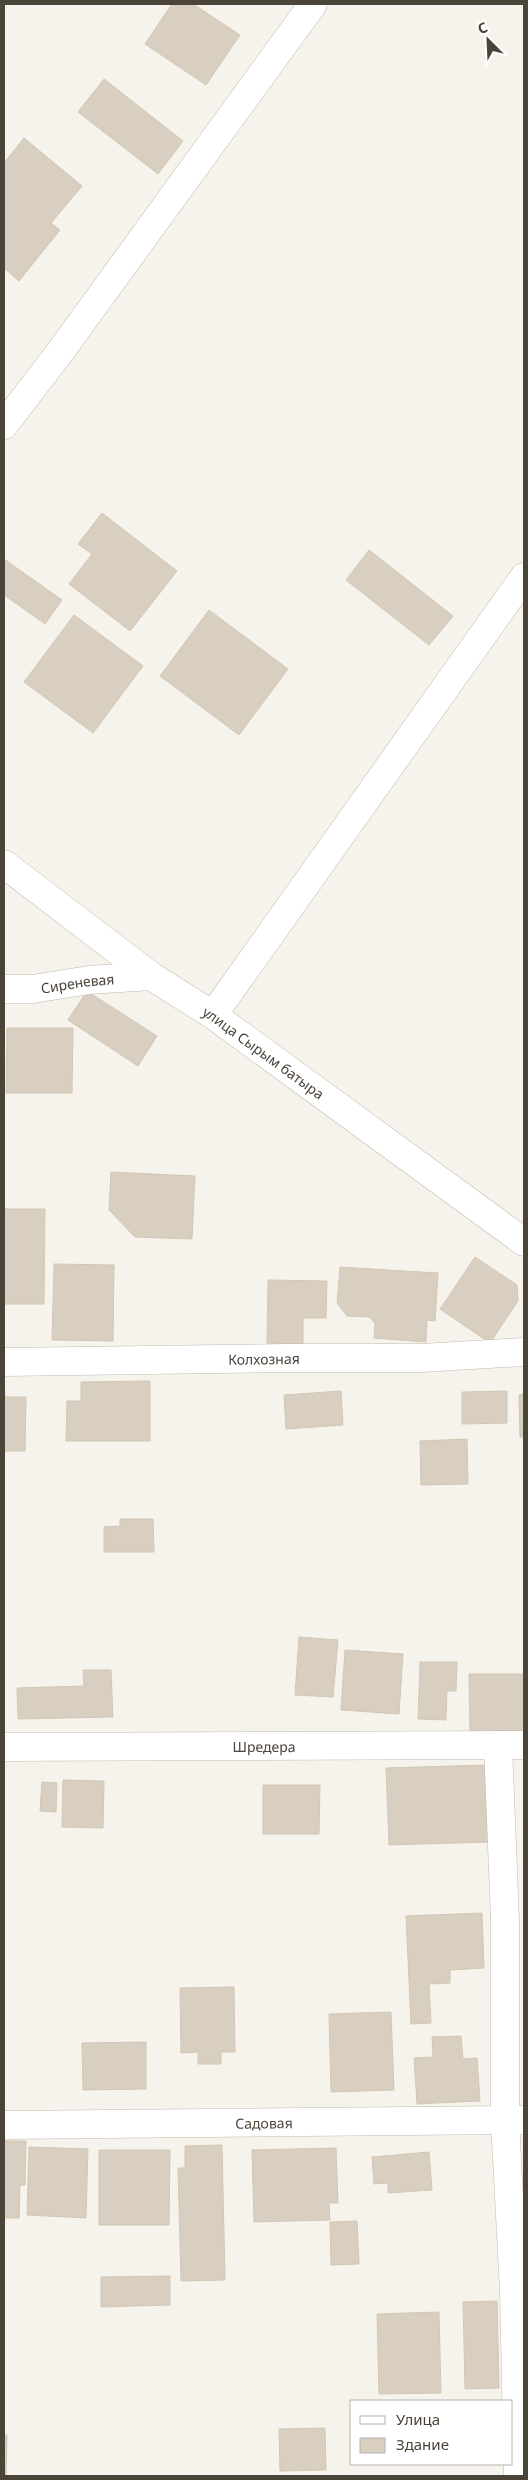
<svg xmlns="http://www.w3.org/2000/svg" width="528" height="2480" font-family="'Noto Sans',sans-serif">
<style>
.building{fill:#d8cfc1;stroke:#d3c7b4}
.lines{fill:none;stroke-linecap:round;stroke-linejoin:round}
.minor-casing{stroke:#c2bbae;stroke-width:29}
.tertiary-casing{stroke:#c2bbae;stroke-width:29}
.minor{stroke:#fff;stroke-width:28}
.tertiary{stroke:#fff;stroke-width:28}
.labels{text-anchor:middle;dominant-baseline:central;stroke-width:4;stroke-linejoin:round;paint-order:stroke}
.street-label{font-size:14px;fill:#4b4439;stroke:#fff}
</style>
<rect width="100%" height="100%" fill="#f6f3ec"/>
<path class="building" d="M172,4H193L240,35L206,85L145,44Z
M104,79L183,141L158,174L78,112Z
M24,138L82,186L51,223L60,230L19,281L4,268V163Z
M102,513L177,571L130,631L69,584L92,554L78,544Z
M369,550L453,616L429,645L346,580Z
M4,559L62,600L45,624L4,595Z
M209,610L288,669L239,735L160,676Z
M74,615L143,666L93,733L24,682Z
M87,991L157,1036L138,1066L68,1020Z
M7,1028H73L72,1093H6Z
M111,1172L195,1176L192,1239L135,1237L109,1210Z
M4,1209H45L44,1304H4Z
M475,1257L517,1285L518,1301L490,1343L440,1309Z
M54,1264L114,1265L113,1341L52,1340Z
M340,1267L438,1273L435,1321L427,1320L426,1342L374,1338L375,1324L370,1317L347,1316L337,1303Z
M268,1280L327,1281L326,1318H303V1344L267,1343Z
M4,1380L5,1397H26L25,1451H4Z
M150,1381V1441H66L67,1401H81V1382Z
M341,1391L343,1425L286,1429L284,1395Z
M507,1391V1423L462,1424V1392Z
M524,1394V1437H520L519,1395Z
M467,1439L468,1484L421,1485L420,1441Z
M120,1519H153L154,1552H104V1527L120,1526Z
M299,1637L338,1640L333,1697L295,1695Z
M345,1650L403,1654L399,1714L341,1710Z
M420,1662H457L456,1691H447L446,1720L418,1719Z
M83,1670H111L113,1717L18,1719L17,1688L84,1686Z
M469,1674H524V1731L470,1732Z
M486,1765L489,1842L389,1845L386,1768Z
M63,1780L104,1781L103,1828L62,1827Z
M42,1782L57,1783L56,1812L40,1811Z
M263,1785H320L319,1834H263Z
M482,1913L484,1968L450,1970V1983L429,1984L431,2023L411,2024L406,1916Z
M234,1987L235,2052H221V2064H198V2052L181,2053L180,1988Z
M391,2012L394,2090L331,2092L329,2014Z
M461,2036L463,2059L477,2058L480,2101L417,2104L414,2058L433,2057L432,2037Z
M146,2042V2089L83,2090L82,2043Z
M4,2141H26L25,2185H20L19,2218H4Z
M222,2145L225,2280L181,2281L178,2168H185V2146Z
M29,2147L88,2149L86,2218L27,2215Z
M336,2148L338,2203H329L330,2220L254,2222L252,2150Z
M99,2150H170L169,2225H99Z
M429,2152L432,2190L388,2193V2183L374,2184L372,2157Z
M357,2221L359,2264L331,2265L330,2222Z
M170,2276V2305L101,2307V2277Z
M497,2301L499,2388L465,2389L463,2302Z
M439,2312L441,2393L379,2394L377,2314Z
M325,2428L326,2470L280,2471L279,2429Z
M4,2435H7L6,2476H4Z"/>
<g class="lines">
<defs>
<g id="minor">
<path d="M4,425L60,352L313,4"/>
<path id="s1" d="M4,989H33L89,980L151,976"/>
<path d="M213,1015L524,577"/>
<path id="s2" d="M4,1362L289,1358H421L524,1352"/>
<path d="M498,1745L505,1920V2120L514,2292L518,2476"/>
<path id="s3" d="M4,1747L524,1745"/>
<path id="s4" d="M4,2125L522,2120"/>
</g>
<g id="tertiary">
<path id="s5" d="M4,864L151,976L213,1015L524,1242"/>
</g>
</defs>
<use href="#minor" class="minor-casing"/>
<use href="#tertiary" class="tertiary-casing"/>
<use href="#minor" class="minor"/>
<use href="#tertiary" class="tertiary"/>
</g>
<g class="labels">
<g class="street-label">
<text stroke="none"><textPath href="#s1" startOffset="74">Сиреневая</textPath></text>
<text stroke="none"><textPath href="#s5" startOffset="321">улица Сырым батыра</textPath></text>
<text stroke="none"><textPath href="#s2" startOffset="260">Колхозная</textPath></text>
<text stroke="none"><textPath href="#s3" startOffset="260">Шредера</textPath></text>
<text stroke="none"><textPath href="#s4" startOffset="260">Садовая</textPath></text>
</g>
</g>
<rect width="528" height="2480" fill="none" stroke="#4b4439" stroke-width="10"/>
<rect x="350" y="2400" width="162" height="65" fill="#ffffff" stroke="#b7b4b0"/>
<rect x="360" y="2416" width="25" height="8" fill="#ffffff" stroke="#b7b4b0"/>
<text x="396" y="2425" font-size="15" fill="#4b4439">Улица</text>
<rect x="360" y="2438" width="25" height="15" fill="#d8cfc1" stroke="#b7b4b0"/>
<text x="396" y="2450" font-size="15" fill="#4b4439">Здание</text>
<g transform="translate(488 40) rotate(336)" stroke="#ffffff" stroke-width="4" paint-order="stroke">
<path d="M0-4L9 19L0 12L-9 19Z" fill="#4b4439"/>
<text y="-8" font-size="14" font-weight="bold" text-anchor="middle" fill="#4b4439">С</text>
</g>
</svg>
